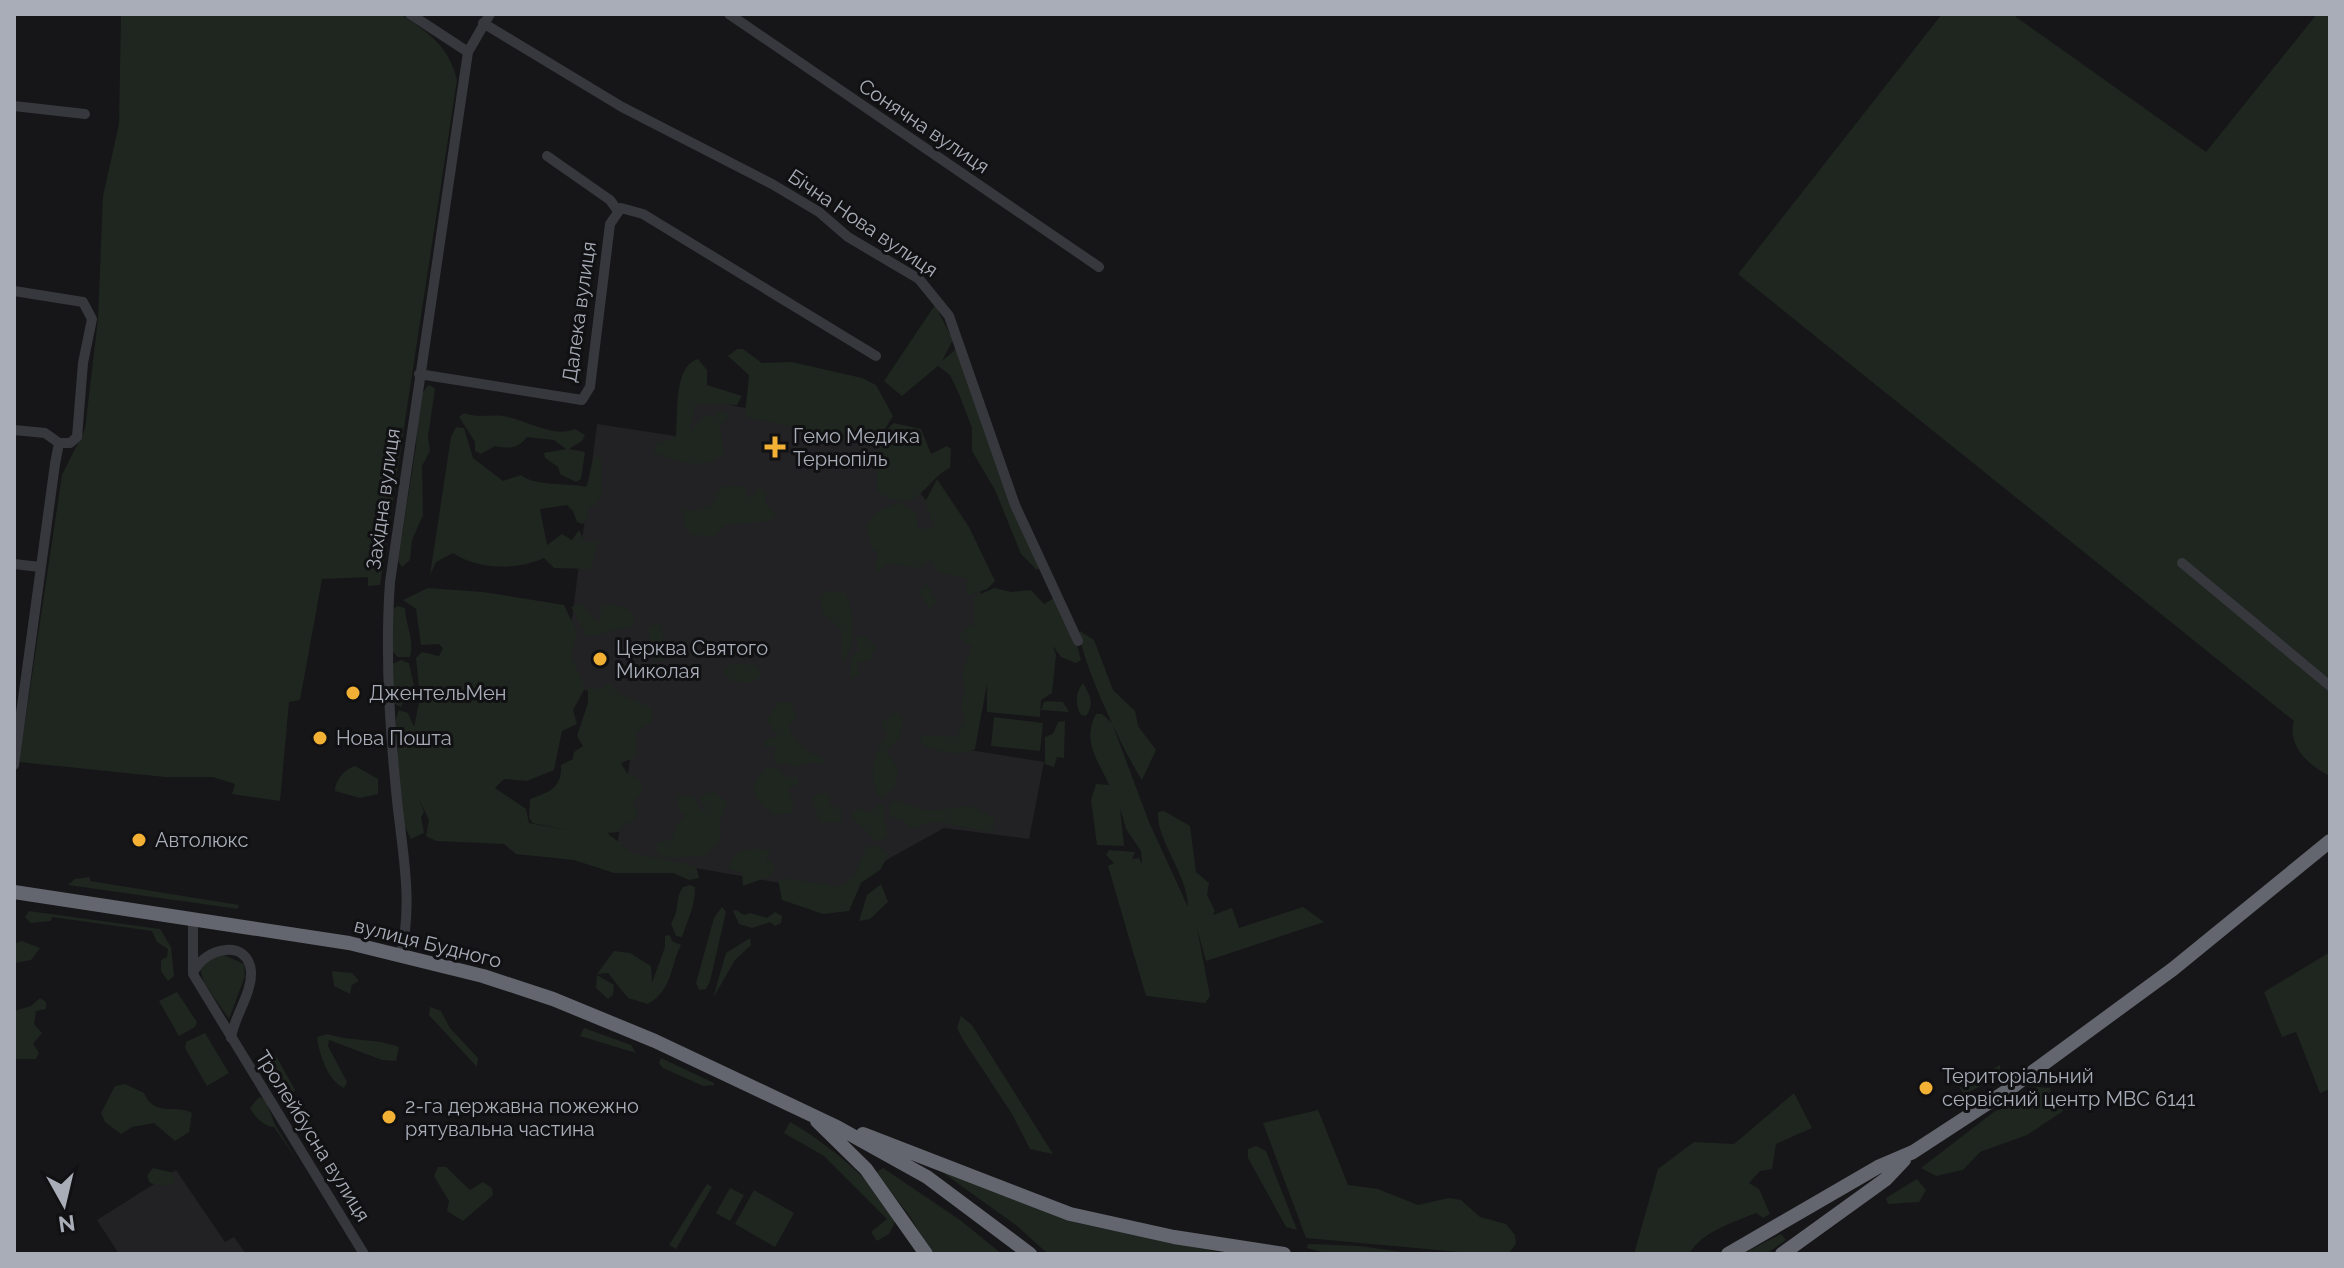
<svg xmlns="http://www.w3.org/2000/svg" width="2344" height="1268" font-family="Raleway,sans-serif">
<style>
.built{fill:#222225}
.green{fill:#1e261f}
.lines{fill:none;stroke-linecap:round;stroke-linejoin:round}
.minor{stroke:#37383d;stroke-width:10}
.highway{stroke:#63666e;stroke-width:14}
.poi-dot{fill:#f2b134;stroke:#111113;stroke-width:3}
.labels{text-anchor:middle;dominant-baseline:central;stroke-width:6;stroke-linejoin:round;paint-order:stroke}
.street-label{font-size:20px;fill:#a8adb8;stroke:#111113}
.poi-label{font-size:20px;fill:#a8adb8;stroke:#111113;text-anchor:start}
</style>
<rect width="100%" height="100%" fill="#161618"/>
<path class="built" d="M690,398L869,430L950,530L980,583L983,627L964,749L1044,762L1029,839L944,828L870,869L852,892L775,882L616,854L637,712L564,681L597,424L682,437Z
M176,1170L225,1242L234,1237L246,1254H119L97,1220Z"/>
<path class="green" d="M121,14H400C428,32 449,46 457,80L380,585L368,586V577L322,579L300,700L289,702L280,801L232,794L235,784L213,777H165L19,762L62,475L85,429L98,319L103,196L119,124Z
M1942,14H2012L2206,152L2317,14H2330V776C2310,767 2286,745 2294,721L1738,274Z
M935,305L953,340L942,361L956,349L1040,568L1037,570L1021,554L995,490L972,451V428L959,394L950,375L938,366L902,396L884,381Z
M737,349H743L762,363L792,362L862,378L876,385L893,416L875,445L750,418L745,415L749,375L728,356Z
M698,359L707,370V385L742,396L737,405L695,404L690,431L707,414L714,418L716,413L725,412L728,417L720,426L724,453C704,471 676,463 653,452L656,444L676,437C678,415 673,366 698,359Z
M428,385L435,388L428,437L430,451L422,466L423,515L412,540L410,560L402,567L398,561L416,446L419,398Z
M464,413C479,419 493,413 508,417C530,422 555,438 575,429L585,435L582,441L569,449L585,452L581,479L576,482L560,474L558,467L545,458L544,453L566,449L554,440L527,437C517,449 510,449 495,446L481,454L475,451V442L459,417Z
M894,423L921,429L931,454L947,446L951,449L950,468C927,478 922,508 892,499C884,497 880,494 877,488C878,465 875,437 894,423Z
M456,427L464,428L473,458L503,481L521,475C536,487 567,482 586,487C591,476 589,466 596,455L601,458L602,494L596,505L587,508L588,516L583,524L577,522L573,511L567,505L540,509L547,545L562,534L572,540L579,530L585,542L599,540L591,569L554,568L544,558C519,570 477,570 453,553L436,562L430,575L451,437Z
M937,479L969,527L995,581L987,589L967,596V579L939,572L929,560L919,568L886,563L881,571H874L878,553L872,549L866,526L877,512L898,502L916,512L918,529L935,528L925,502Z
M726,486L745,487L748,497H753L757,488L765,490V503L777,515L770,521L725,525L715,536L692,535L685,528L682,509L696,511L712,505L720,488Z
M927,584L937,603L929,609L919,590Z
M428,588L483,592L564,605L577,632L571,655L585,688L573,710L577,724L562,731L554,770L527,781L504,779L495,788L526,809L529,823L573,831L533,823L529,818L530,799C550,792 562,788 561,765L573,759L574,752L583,746L577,736L588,703V688L600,689L611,683L617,693L652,708L653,721L636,732V757L621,763L627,773L641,781L643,792L633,803L638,811L634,822L624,824L619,832L607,833L633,853L696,866L699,878L689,880L673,873H614L574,860L516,854L504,844L436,841L426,836L429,820L419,799L424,812L421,817L424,833L411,839C395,810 396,785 398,753C399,737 391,727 399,710L408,713L414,727L420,698L416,658L422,652L439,656L443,648L439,644L421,645L416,609L403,600Z
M994,588L1011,592L1031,590L1044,604L1054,598L1074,633L1081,660L1076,663L1061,657L1053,646L1056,655L1052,693L1041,700L1040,717L987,712V684L975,749C961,757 935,753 921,743L920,735L957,737L965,719L961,705L965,691L962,672L972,646L961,639L959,633L974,623V597Z
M825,591L846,593C853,610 858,647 842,662C838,650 847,637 839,627C835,622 828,620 823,614L820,597Z
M581,604L596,621H600L601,606L610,604L629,609L635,619L633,626L587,637L571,607Z
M397,606L405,608C405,624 415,639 410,657H398L392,651V610Z
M656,624L661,625L666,653L662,660L655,661L650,653C652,643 647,635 649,626Z
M1080,631L1094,640L1113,690L1135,711L1138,726L1156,750L1142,780C1127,758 1077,654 1080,631Z
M864,636L876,647L870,660L857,662L859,676L850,679L851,658L859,650L856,637Z
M401,660L409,663L415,691L405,698L401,707L393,703L392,664Z
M733,663L755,665L762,675L752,683L731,681L723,671Z
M1083,683C1090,696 1095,703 1086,716L1081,715C1075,705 1075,693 1083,683Z
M1050,701L1063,702L1069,712L1041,710L1044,702Z
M779,702H790L797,718L788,725C796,746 805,749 824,759L821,765L809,762L795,767L783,762L778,766L773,758L776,747L762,746L767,739L778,736L766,720Z
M897,712L903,720L900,738L887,751L898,768L895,788L880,799C867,777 872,755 887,736L881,722Z
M1096,714H1102L1112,723L1149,822L1188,907C1188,875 1156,840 1158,812L1164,811L1190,826L1196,872L1209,883L1207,895L1215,911L1213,915L1232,908L1239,928L1303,907L1324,922L1206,961L1197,928L1210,996L1205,1003L1146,996L1108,866L1114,863L1106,855L1109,850L1135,852L1132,859L1139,858L1142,864L1141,851L1126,829L1120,808L1124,846L1097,845L1091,800L1096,784L1109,785C1099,761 1081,742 1096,714Z
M994,717L1043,723L1040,751L991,746Z
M1065,721L1064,758L1057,757L1054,767L1045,764V737L1053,734L1058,722Z
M355,766L378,779V794L360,798L335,791C335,780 345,769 355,766Z
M775,767L787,777H798L799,783L788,789L793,800L792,813L773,815C753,798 746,788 766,768Z
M712,791L727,802L720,821L721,839L705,856L664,858L657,852V843L672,839L676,825L686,816L678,810L677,794L694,797L701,811L708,808L701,803V796Z
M817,794H829L830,804L842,811L841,823L820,822L812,800Z
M896,800L926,811L970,806L995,818L993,830L987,832L936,821L909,829L903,820L891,817L889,804Z
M883,804L887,838L875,841L861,825L853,821L851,812L861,808L870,813L877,805Z
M868,846H877L889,854L880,870L861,883L849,911L823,914L782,900L778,880C795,876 810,885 827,883L831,887C858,884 855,866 868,846Z
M748,849H764L771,853L766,859L776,866L771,876L743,886L742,873L729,869C731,857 736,851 748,849Z
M90,877V881L239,905L238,909L68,885L75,879Z
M881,884L888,902L870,919L859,921L867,895Z
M690,885L695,887C695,906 688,919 682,937L676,936L671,923C680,911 674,900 683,887Z
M722,907L726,912L710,981L706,989L699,990L696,983L714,918Z
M736,910L744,915L750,913L767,918L775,912L782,916L781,923L775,926L770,922L752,928L739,924L733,911Z
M29,911L160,929L171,947L174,976L168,981L161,971V960L167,957L168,949L157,942L152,931L52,917L51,921L31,923L25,917Z
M670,935L672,941L681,945C669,968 674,988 648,1004L628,998L608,973L597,974L614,951L630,953L651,966L652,983L665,947V936Z
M750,938L751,945L735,960L713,998L726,953Z
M22,941L40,948L31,960L14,963V944Z
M2330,952V1089L2320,1093L2296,1032L2282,1037L2264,992Z
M224,955L244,964L245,976L229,1019L204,983L200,969L211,958Z
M332,971L352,973L359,981L352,985L350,994L334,986Z
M597,975L614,985L613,995L608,999L596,988Z
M177,992L197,1022L195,1027L179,1036L159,1001Z
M40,998L46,1002V1009L36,1011L34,1024L42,1033L33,1044L39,1053L36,1059H14V1011L31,1006Z
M430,1007L441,1011L450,1028L478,1058L477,1067L429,1015Z
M961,1016L972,1025L1053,1154L1030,1149L1012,1114L962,1038L957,1028Z
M584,1028L631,1045L636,1053L580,1036Z
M205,1033L229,1073L207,1086L185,1048L186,1042Z
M327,1034C354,1042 375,1038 399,1047L396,1061L382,1060L329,1040L328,1046L347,1082L344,1088C327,1080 319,1053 317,1037Z
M268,1054L276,1056L295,1090L287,1104L265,1070L264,1060Z
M661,1058L714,1083V1085L703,1086L663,1068L659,1063Z
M2000,1065V1075L1964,1095L1960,1088Z
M125,1084L144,1093C154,1117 174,1104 192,1113L189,1132L175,1141L154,1123L132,1127L121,1134L105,1122L101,1113L115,1086Z
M2037,1087L2050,1088L2053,1102L2063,1111L2027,1135L1980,1152L1963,1170L1936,1176L1921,1168L1995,1111L2009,1107Z
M1794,1093L1812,1128L1776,1144L1772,1169L1760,1171L1749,1183L1759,1189L1770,1214L1763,1218L1756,1213C1732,1223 1703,1231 1689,1254H1634L1658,1169L1694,1142L1734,1144Z
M259,1097L265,1098L275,1125L299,1163L274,1127C263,1126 255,1117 250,1108Z
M1318,1110L1348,1185L1378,1189L1418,1205L1448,1198L1461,1200L1480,1217L1506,1224L1515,1235L1516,1244L1508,1254H1481L1306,1238L1263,1123Z
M790,1122C824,1141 881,1185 895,1222L889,1234L877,1241L871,1232L887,1219L824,1156L784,1133Z
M1256,1146L1266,1151L1297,1230L1286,1227L1248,1158V1149Z
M931,1164L1077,1223L1228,1254H1048L1017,1226Z
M438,1167H446L470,1190L483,1182L492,1188L493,1195L463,1221L447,1211L449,1201L434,1176Z
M153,1168L174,1173V1183L163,1186L150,1183L147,1176Z
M883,1168L960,1220L1002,1254H932L909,1215L878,1177L877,1172Z
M1917,1179L1926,1190L1919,1202L1888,1204L1886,1198Z
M707,1184L712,1187L676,1249L669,1245Z
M730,1188L744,1195L730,1221L716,1213Z
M754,1190L794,1213L775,1247L735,1224Z
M1781,1234L1786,1240L1766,1254H1742Z
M1308,1244L1360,1246L1416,1254H1329L1307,1248Z"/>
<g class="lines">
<path class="minor" d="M410,14L468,52
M729,14L1099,267
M483,23L622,107L772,184L819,212L848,237L919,279L949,316L1015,505L1078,641
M14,106L85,114
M547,156L610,200L618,211
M14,291L83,302L92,319L83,363L77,437L70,443H59L55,464L14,765
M419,374L582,400L590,387L610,224L621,208L643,214L876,356
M14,430L45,433L59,443
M2182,563L2330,686
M14,564L40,567
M193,918V974L364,1254
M401,954C414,899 401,845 396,790C389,720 385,651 390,582L468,52L490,14
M193,973C204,947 249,938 251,972C252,994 234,1016 231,1038"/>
<path class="highway" d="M14,892L349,943L483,976L553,999L655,1041L837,1127L927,1177L1030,1254
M817,1121L866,1169L926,1254
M863,1134L1070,1214L1174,1237L1284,1254
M1728,1254L1878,1167L1913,1152L2008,1090L2173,969L2330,841
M1782,1254L1886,1179L1904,1160"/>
</g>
<g class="poi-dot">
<path d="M771 435h8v8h8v8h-8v8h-8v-8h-8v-8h8z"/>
<circle cx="600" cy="659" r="8"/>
<circle cx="353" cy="693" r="8"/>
<circle cx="320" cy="738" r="8"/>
<circle cx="139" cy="840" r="8"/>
<circle cx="1926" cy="1088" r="8"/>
<circle cx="389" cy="1117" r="8"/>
</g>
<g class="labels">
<g class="street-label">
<text transform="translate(924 126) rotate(34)">Сонячна вулиця</text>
<text transform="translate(863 223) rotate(34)">Бічна Нова вулиця</text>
<text transform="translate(579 312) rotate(-82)">Далека вулиця</text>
<text transform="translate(383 499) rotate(-82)">Західна вулиця</text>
<text transform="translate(428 943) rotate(14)">вулиця Будного</text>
<text transform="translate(313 1136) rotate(58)">Тролейбусна вулиця</text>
</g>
<g class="poi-label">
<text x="793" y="436">Гемо Медика<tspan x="793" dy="23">Тернопіль</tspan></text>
<text x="616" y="648">Церква Святого<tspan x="616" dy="23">Миколая</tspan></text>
<text x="369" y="693">ДжентельМен</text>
<text x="336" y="738">Нова Пошта</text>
<text x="155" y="840">Автолюкс</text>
<text x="1942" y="1076">Територіальний<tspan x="1942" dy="23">сервісний центр МВС 6141</tspan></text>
<text x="405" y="1106">2-га державна пожежно<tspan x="405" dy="23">рятувальна частина</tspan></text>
</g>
</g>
<rect width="2344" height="1268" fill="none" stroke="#a8adb8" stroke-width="32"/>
<g transform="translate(64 1204) rotate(172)" stroke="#111113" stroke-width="6" paint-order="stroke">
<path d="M0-6L14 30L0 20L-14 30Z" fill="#a8adb8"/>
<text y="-12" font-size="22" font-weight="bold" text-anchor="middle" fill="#a8adb8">N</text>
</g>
</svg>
